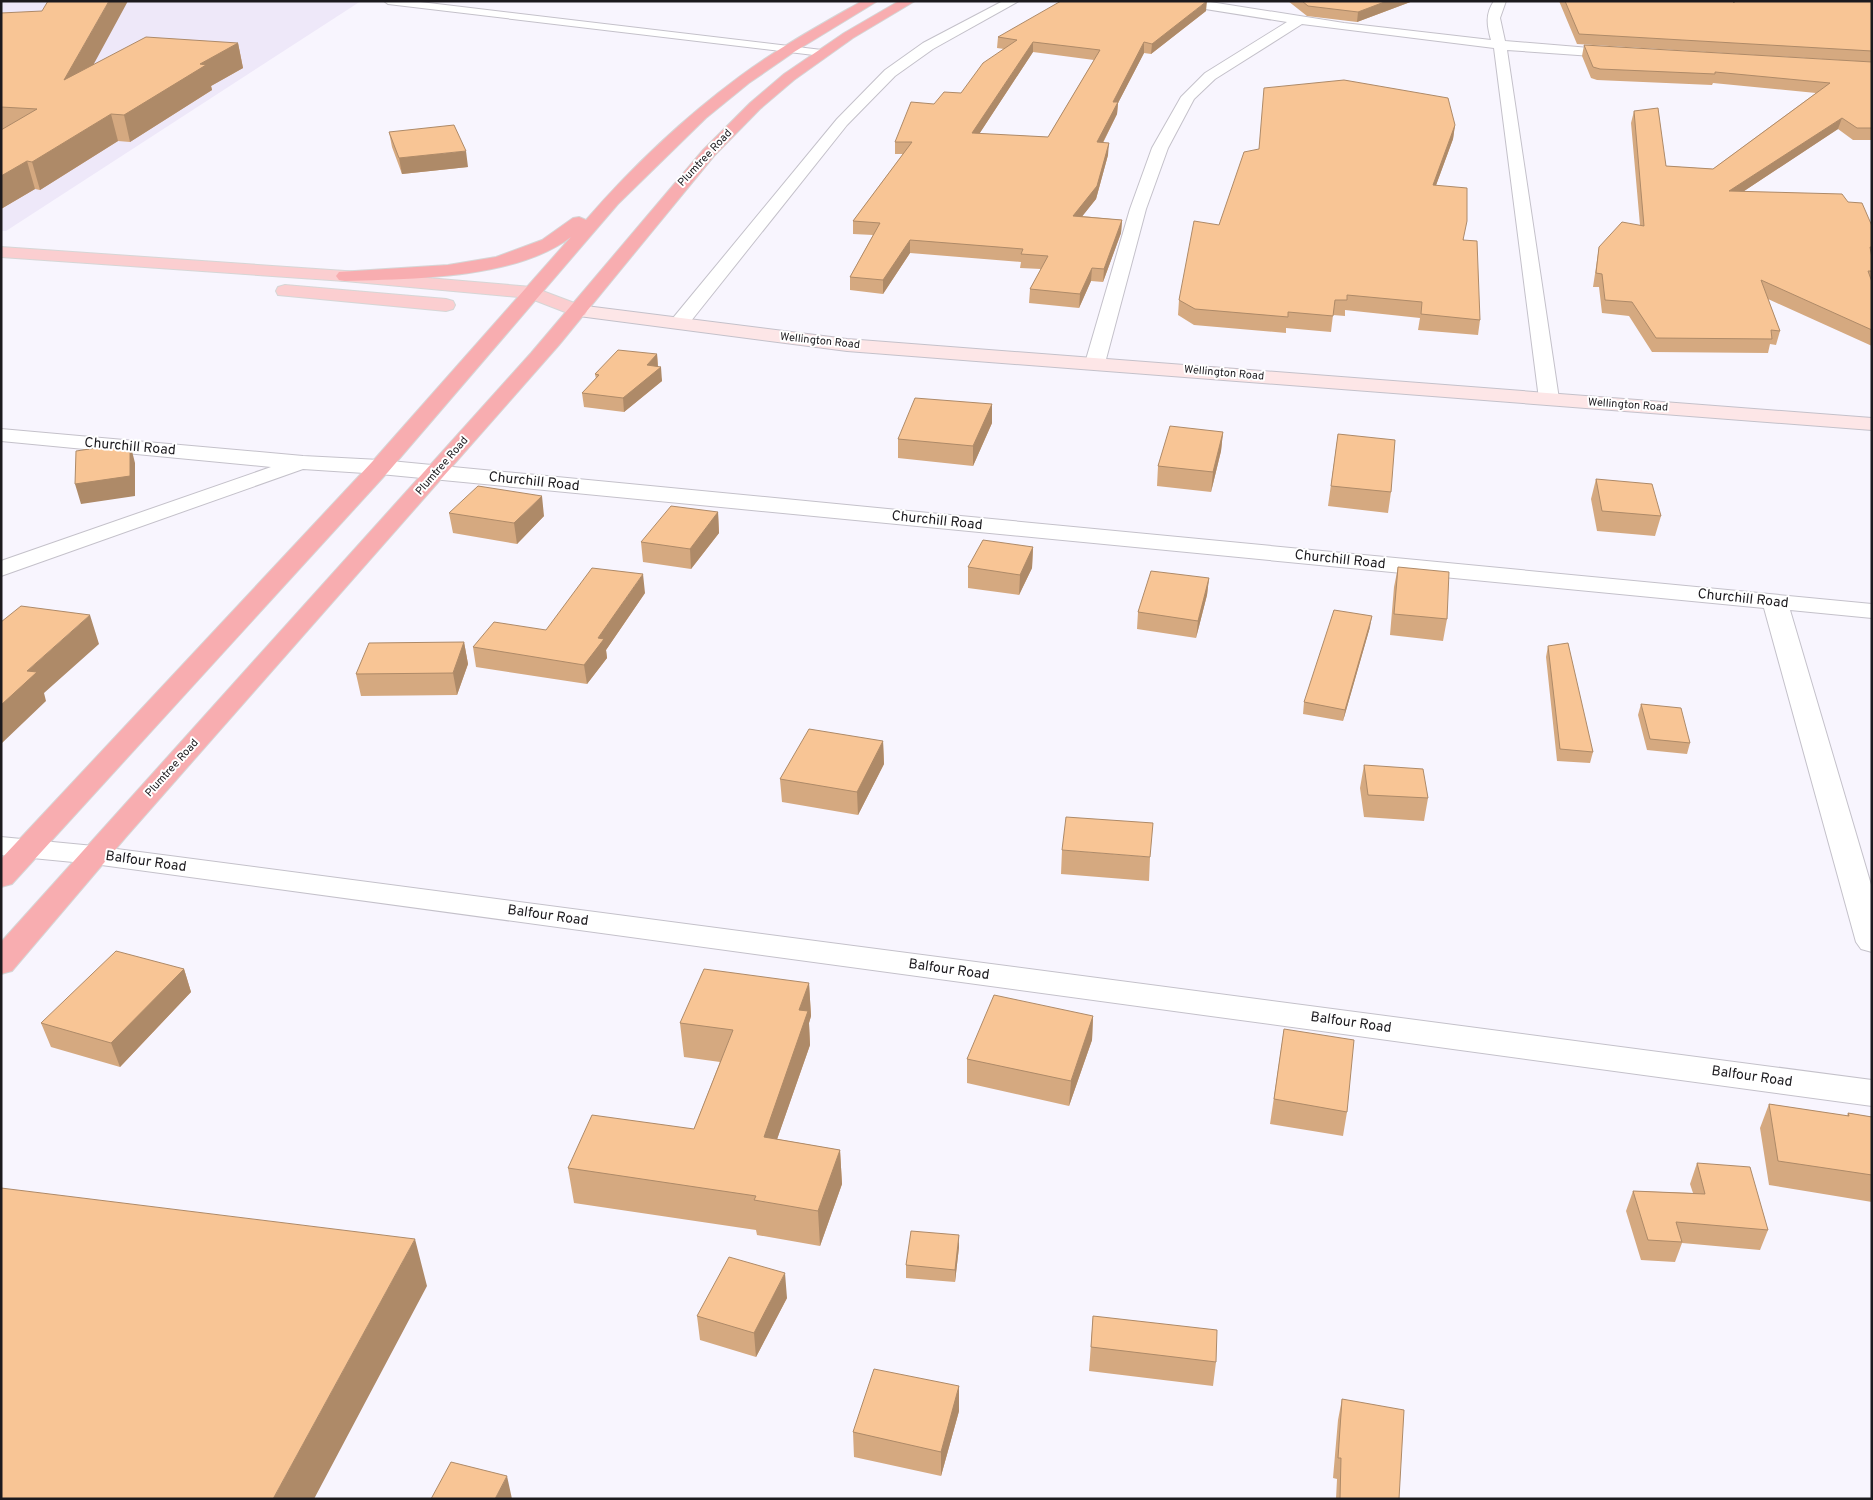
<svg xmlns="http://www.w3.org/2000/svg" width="1873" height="1500" font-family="Overpass,sans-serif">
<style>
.built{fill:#eee8f9}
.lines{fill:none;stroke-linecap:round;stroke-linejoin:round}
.lane-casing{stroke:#c4c1ca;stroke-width:2}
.street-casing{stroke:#c4c1ca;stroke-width:2}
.secondary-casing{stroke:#c4c1ca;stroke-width:2}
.primary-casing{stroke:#d6d6d6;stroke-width:2}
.highway-casing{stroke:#d6d6d6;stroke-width:2}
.lane{fill:#fff;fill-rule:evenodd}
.street{fill:#fff;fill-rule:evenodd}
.secondary{fill:#fde6e7;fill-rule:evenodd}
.primary{fill:#fbced0;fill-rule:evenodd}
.highway{fill:#f8adb0;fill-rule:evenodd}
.wall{fill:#d5a980;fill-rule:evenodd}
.shaded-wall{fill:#ae8a68}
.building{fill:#f8c595;stroke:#ae8a68;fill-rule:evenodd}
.labels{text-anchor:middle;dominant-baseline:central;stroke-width:4;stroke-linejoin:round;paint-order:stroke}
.far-street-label{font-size:11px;fill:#1c1a1e;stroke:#fff}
.street-label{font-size:14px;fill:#1c1a1e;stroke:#fff}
</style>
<rect width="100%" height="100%" fill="#f8f5fe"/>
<path class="built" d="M1,1H361L6,231H1Z"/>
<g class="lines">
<defs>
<path id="lane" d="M384,1H412L822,50L827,53L822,56L388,4Z"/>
<path id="street" d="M1003,1H1019L933,49L895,76L847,125L687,326H673L670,322L673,318L837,119L885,70L923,43Z
M1174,1H1204L1344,23L1491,40C1487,26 1485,14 1494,1H1506L1500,18L1505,41L1626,51L1628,54L1626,57L1621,58L1507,50L1559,399L1556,403L1549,405L1542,403L1539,399L1494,48L1302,24L1215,79L1194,99L1168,148L1146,209L1105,363L1102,367H1088L1085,363L1130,209L1152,148L1181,97L1205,73L1287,22L1180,5Z
M1,429L303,456L380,460L1872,604V618L1790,610L1872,888V952L1861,949L1856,942L1764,608L380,474L303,469L1,576V561L271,467L1,441Z
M1,837L94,846L1872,1080V1106L94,864L1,855Z"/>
<path id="secondary" d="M578,305L847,339L1872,418V430L847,351L571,315L569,311L571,307Z"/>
<path id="primary" d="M1,247L345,271L532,287L585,307L587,311L585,315L578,317L529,298L345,281L1,257Z
M285,285L446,299L453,301L455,305L453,309L446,311L278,295L276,291L278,287Z"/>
<path id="highway" d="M862,1L876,2L794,52L749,83L706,118L618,204L388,472L12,884L1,887V859L372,462L571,237C516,279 412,279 345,281L339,280L336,276L339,272L448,265L496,257L542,240L573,218L579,217L586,220C630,169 685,117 739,77C778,48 820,25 862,1Z
M899,1H915L853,38L794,80L760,109L714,156L559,345L126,837L12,971L1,974V942L531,353L703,150L750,103L784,74L844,33Z"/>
</defs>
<use href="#lane" class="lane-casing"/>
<use href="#street" class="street-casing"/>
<use href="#secondary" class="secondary-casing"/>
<use href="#primary" class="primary-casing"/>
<use href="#highway" class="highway-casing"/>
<use href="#lane" class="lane"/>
<use href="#street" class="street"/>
<use href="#secondary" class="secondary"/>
<use href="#primary" class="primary"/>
<use href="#highway" class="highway"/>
</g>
<path class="wall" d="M1288,1H1413L1357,22L1307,16Z
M1559,1H1872V62L1577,44Z
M1206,11L1151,54L1144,53L1118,103L1117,114L1103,143L1108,155L1096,199L1082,216L1122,220L1121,233L1103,282L1091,281L1079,308L1029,303L1030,289L1041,269L1020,268L1021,262L910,253L883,294L850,290V277L873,235L853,234V221L903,154H895V142L934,104L961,93L1004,49L997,48L998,37ZM1033,52L1094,60L1048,137L979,134Z
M1,13L93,65L238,43L243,68L211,86L212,90L130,142L118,141L40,190L35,189L1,209Z
M1584,45L1872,62V140H1853L1838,129L1744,191L1848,202L1872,226V346L1768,299L1780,331L1776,345L1770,344L1768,353L1652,352L1629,316L1602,313L1599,287H1593L1599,247L1640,225L1631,123L1634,111L1666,166L1713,169L1816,93L1713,83L1712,85L1597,80L1591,78L1582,56Z
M1455,125L1453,139L1436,185L1464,240L1480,320L1478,335L1418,330L1420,318L1345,310V316L1333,315L1331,332L1286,328V333L1194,325L1178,315L1179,300L1219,225Z
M389,132L468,167L402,174L392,147Z
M657,354L658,367L662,381L624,412L584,407L582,393L596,379L595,374Z
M992,404V423L973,466L898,458V439Z
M1223,432L1221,451L1211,492L1157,486L1158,466Z
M1338,434L1391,492L1388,513L1328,506Z
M1596,479L1661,516L1655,536L1597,531L1591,499Z
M718,512L719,533L691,569L643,562L641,542Z
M449,513L544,516L517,544L453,533Z
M1033,547L1032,568L1019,595L968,588V567Z
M1398,567L1447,619L1443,641L1390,635L1394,587Z
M1209,578L1207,595L1196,638L1137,629L1138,612Z
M645,593L606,650L607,658L587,684L476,667L473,647L546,630Z
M1370,627L1343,721L1303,714L1304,702Z
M464,642L468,664L457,695L361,696L356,674Z
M1548,646L1593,752L1590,763L1557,761L1546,657Z
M1641,704L1690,743L1687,754L1647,750L1638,715Z
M883,741L884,764L858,815L782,802L780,779Z
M1364,765L1428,798L1424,821L1364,817L1360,788Z
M1062,850L1150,857L1149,881L1061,874Z
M184,969L191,992L120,1067L51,1047L41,1023Z
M809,983L811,1016L809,1023L810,1045L777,1139L840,1150L842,1184L820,1246L757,1235L756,1230L574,1203L568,1168L694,1129L720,1062L684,1057L680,1023Z
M1093,1016L1092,1040L1069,1106L967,1083V1059Z
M1284,1029L1347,1112L1343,1136L1270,1124Z
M1769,1104L1847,1116L1848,1113L1872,1117V1202L1769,1185L1760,1128Z
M1697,1163L1768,1230L1760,1250L1682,1243L1675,1262L1641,1260L1626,1211L1633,1191L1693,1193L1690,1184Z
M959,1247L955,1282L906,1278V1265Z
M787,1298L756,1357L700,1340L697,1316Z
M1093,1316L1216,1362L1213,1386L1089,1371Z
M959,1386V1411L941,1476L854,1457L853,1432Z
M1342,1399L1399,1499H1336L1337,1479L1333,1478L1338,1420Z"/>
<path class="shaded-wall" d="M109,1H128L71,106L64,80Z
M1207,1L1206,11L1151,54L1152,44Z
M1387,1H1413L1357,22L1358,12Z
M1033,42V52L972,145V133Z
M1144,42V53L1118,103L1117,114L1097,154V142L1113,102Z
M238,43L243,68L211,86L212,90L130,142L124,115L200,64Z
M111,114L118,141L40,190L32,162Z
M1842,118L1838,129L1726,203L1729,191Z
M1455,125L1453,139L1431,199L1433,185Z
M1109,143L1108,155L1096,199L1073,228V216Z
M466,151L468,167L402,174L399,158Z
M27,161L35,189L1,209V176Z
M1122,220L1121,233L1103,282L1104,269Z
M910,240V253L883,294V280Z
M1092,268L1091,281L1079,308L1080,294Z
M657,354L658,368L661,367L662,381L624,412L623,398L647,365Z
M992,404V423L973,466V446Z
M1223,432L1221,451L1211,492L1213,472Z
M130,443L135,463V496L81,504L75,484Z
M542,496L544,516L517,544L514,523Z
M718,512L719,533L691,569L690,549Z
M1033,547L1032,568L1019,595L1020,575Z
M643,574L645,593L606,650L607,658L587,684L584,665L598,638Z
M1209,578L1207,595L1196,638L1198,621Z
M90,615L99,644L44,693L46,701L1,744V705L27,671Z
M1372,616L1370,627L1343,721L1345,710Z
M464,642L468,664L457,695L453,673Z
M883,741L884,764L858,815L857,792Z
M184,969L191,992L120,1067L111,1043Z
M809,983L811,1016L809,1023L810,1045L766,1171L764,1137L799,1010Z
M1093,1016L1092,1040L1069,1106L1071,1081Z
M840,1150L842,1184L820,1246L818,1211Z
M959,1235V1247L955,1282V1270Z
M415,1239L427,1286L314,1499H273Z
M785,1273L787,1298L756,1357L754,1333Z
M959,1386V1411L941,1476V1452Z
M507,1476L512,1499H495Z"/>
<path class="building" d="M48,1H109L64,80L146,37L238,43L200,64L206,65L124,115L111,114L32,162L27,161L1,176V130L37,109L1,107V13L42,11Z
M1061,1H1207L1152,44L1144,42L1113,102H1118L1097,142L1109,143L1097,186L1073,216L1122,220L1104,269L1092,268L1080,294L1030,289L1048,256L1021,254L1023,249L910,240L883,280L850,277L880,223L853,221L912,142H895L911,102L934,104L944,92L961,93L983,63L1017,40L998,37ZM1033,42L1100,50L1048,137L972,133Z
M1302,1H1387L1358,12L1308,6Z
M1565,1H1733L1734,3V1H1872V51L1579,34Z
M1584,45L1872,62V128H1857L1842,118L1729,191L1842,194L1848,202L1862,203L1872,226V247H1870L1872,258V271H1868L1872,282V330L1761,280L1780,331L1771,330L1772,339L1656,338L1632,302L1605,300L1602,274L1596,273L1599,247L1622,222L1644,226L1634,111L1658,108L1666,166L1713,169L1830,83L1715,72V74L1600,69L1593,67Z
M1344,80L1448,98L1455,125L1433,185L1467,188V221L1463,240L1477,241L1480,320L1421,314L1422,302L1347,295V300H1335L1333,316L1288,312V317L1195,309L1179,300L1194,221L1219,225L1244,152L1259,149L1264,88Z
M454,125L466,151L399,158L389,132Z
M618,350L657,354L647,365L661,367L623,398L582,393L599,375L595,374Z
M915,398L992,404L973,446L898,439Z
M1170,426L1223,432L1213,472L1158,466Z
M1338,434L1395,440L1391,492L1331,486Z
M130,443V476L75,484L76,451Z
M1596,479L1652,484L1661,516L1602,511Z
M478,486L542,496L514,523L449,513Z
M671,506L718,512L690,549L641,542Z
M983,540L1033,547L1020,575L968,567Z
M1398,567L1449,572L1447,619L1394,614Z
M592,568L643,574L598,638L604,639L584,665L473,647L494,622L546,630Z
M1151,571L1209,578L1198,621L1138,612Z
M21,606L90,615L27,671L37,672L1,705V622Z
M1334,610L1372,616L1345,710L1304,702Z
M464,642L453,673L356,674L369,643Z
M1568,643L1593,752L1560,749L1548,646Z
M1641,704L1681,708L1690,743L1650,739Z
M809,729L883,741L857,792L780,779Z
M1364,765L1423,769L1428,798L1368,795Z
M1066,817L1153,823L1150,857L1062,850Z
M116,951L184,969L111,1043L41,1023Z
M704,969L809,983L799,1010L808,1011L764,1137L840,1150L818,1211L754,1200L756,1196L568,1168L592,1115L694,1129L733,1030L680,1023Z
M994,995L1093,1016L1071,1081L967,1059Z
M1284,1029L1354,1040L1347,1112L1274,1099Z
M1769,1104L1849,1116L1848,1113L1872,1117V1175L1778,1161Z
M1697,1163L1750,1167L1768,1230L1676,1222L1682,1242L1648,1240L1633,1191L1705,1194Z
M1,1188L415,1239L273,1499H1Z
M911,1231L959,1235L955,1270L906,1265Z
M729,1257L785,1273L754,1333L697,1316Z
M1093,1316L1217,1330L1216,1362L1091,1347Z
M874,1369L959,1386L941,1452L853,1432Z
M1342,1399L1404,1410L1399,1499H1340L1341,1458H1338Z
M451,1462L507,1476L495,1499H431Z"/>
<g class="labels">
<g class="far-street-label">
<text transform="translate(705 158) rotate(-47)">Plumtree Road</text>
<text transform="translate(820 341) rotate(6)">Wellington Road</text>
<text transform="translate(1224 373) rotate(5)">Wellington Road</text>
<text transform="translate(1628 405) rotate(4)">Wellington Road</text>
<text transform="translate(442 466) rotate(-49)">Plumtree Road</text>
<text transform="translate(172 768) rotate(-48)">Plumtree Road</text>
</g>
<g class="street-label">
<text transform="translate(130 447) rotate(5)">Churchill Road</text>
<text transform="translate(534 482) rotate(6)">Churchill Road</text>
<text transform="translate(937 521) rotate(6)">Churchill Road</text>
<text transform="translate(1340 560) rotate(6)">Churchill Road</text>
<text transform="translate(1743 599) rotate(6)">Churchill Road</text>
<text transform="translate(146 862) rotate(8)">Balfour Road</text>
<text transform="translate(548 916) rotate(8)">Balfour Road</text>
<text transform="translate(949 970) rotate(8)">Balfour Road</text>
<text transform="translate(1351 1023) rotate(8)">Balfour Road</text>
<text transform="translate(1752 1077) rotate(8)">Balfour Road</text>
</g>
</g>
<rect width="1873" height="1500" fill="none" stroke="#1c1a1e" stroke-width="5"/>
</svg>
